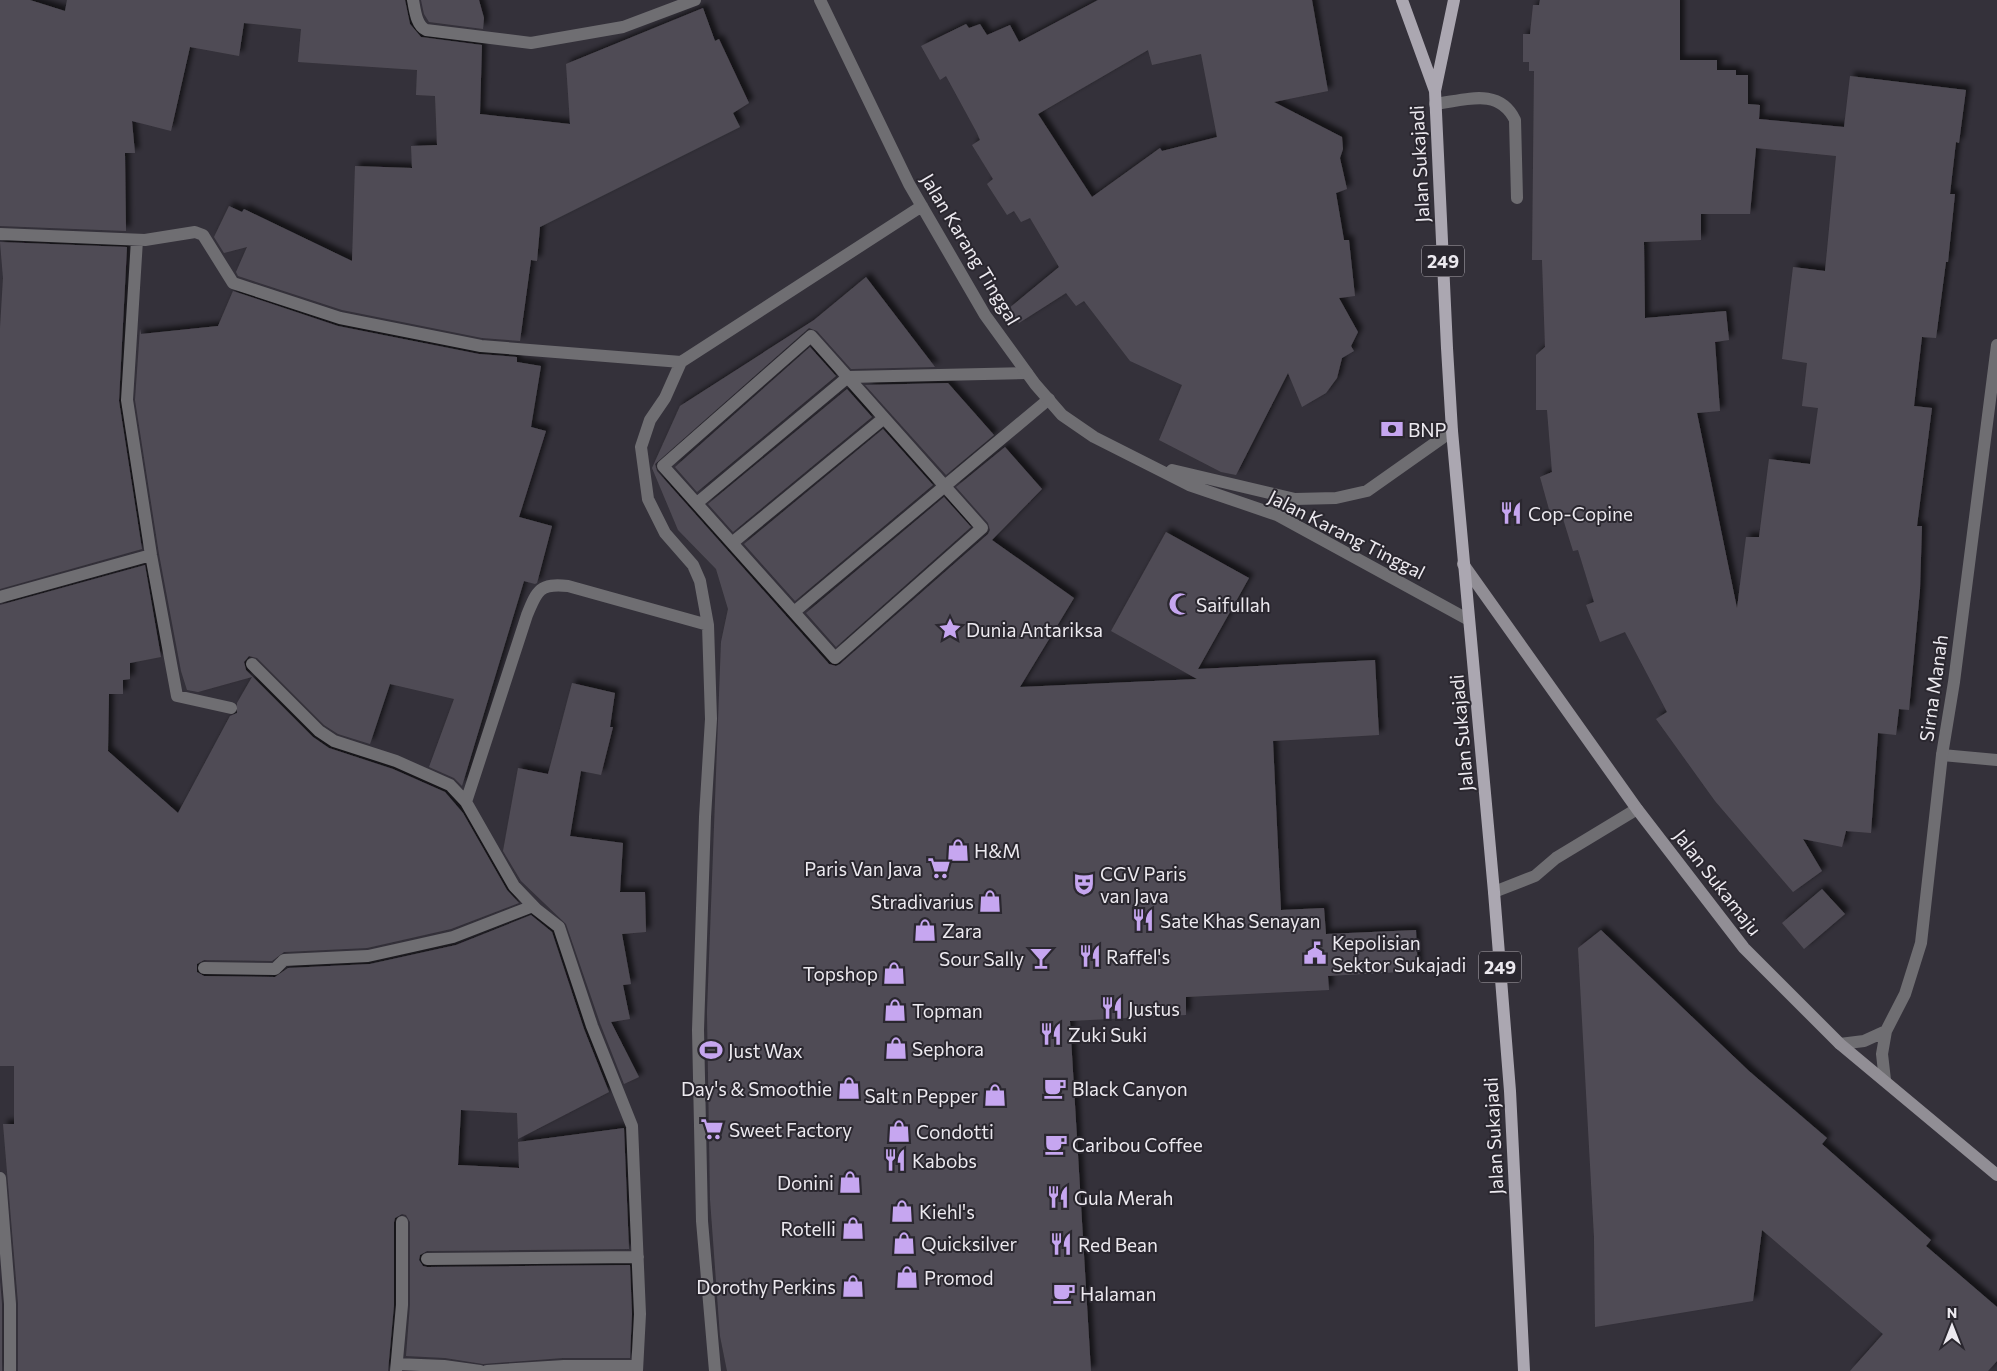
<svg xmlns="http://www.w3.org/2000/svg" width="1997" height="1371" font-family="Commissioner,sans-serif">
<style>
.building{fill:#504c55;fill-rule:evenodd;filter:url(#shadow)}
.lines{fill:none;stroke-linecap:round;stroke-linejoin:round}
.lane{stroke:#6f6e72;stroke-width:12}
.street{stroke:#6f6e72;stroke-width:12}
.secondary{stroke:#918e95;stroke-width:12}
.primary{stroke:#aba7b1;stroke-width:12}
.labels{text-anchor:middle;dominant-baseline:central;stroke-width:4;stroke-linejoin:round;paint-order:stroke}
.shield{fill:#2a272f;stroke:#b2afb5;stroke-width:1}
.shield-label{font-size:18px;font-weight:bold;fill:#ece9ef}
.street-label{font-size:19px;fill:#ece9ef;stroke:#2a272f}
.poi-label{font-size:19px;fill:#ece9ef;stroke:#2a272f;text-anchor:start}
</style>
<defs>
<filter id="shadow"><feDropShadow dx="4.5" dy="-4.5" stdDeviation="2.5" flood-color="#0009"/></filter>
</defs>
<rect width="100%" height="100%" fill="#34313a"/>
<path class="building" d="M0,0H30L65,11L67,0H405L410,24L421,37L482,45L480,114L570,124L566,64L703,8L715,41L719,39L749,103L733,113L740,127L540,227L537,261L531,260L520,341L482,338L342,310L238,276L236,272L247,247L224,253L214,237L229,206L242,212L244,209L352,261L355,166L412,168L411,146L437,145L435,96L416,95L417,70L298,62L301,29L244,23L239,56L190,47L171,131L132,121L135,153H125L126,231L0,226Z
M421,0H479L484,18L483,29L429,22L424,14Z
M1098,0H1312L1328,91L1274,102L1342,137L1343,149L1340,158L1347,189L1336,193L1344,240H1349L1355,296L1339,298L1358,332L1351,346L1354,351L1342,358L1337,378L1326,393L1302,407L1288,373L1236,475L1221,472L1159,440L1182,385L1130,361L1084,301L1076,306L1066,293L1019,323L1008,309L1059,267L1030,218L1021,222L1014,211L1007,215L987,184L993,179L972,145L980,140L977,133L946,76L940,80L921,46L966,24L969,28L980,24L987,35L1010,25L1019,42ZM1148,50L1152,65L1201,54L1217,137L1162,151L1160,148L1092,197L1038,114Z
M1540,0H1680V60H1717V70H1736V75H1748V104L1760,105L1759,119L1844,127L1850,76L1966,90L1959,143L1956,142L1950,194H1955L1948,262H1946L1936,338L1922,337L1914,406L1932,408L1917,526H1922L1920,590L1909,710L1899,709L1896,735L1878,733L1871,833L1846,831L1842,847L1803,839L1822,871L1793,892L1715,801L1656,719L1667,712L1625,632L1600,642L1586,605L1594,602L1578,550L1573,551L1560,509L1550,513L1540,477L1552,472L1547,410H1536V355L1545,347L1542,260H1532L1534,71H1529V62H1523V34H1530L1533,5H1539ZM1756,148L1836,156L1825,271L1793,267L1782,359L1807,363L1802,406L1818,408L1810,464L1769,459L1759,537H1746L1737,608L1697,413L1720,411L1715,342L1729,340L1726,311L1645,318L1644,242L1701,240V214H1750Z
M0,242L127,247L119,401L142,549L0,589V328L3,278Z
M866,277L935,367L851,369L817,331L809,328L655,464L657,471L829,664L836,666L840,664L988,534L990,530L988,523L956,487L1005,447L1042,489L992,540L1074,598L1020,687L1197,679L1111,631L1166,532L1249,578L1198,669L1375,660L1379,735L1273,741L1281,910L1324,908L1326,934L1416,930L1418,971L1328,976L1329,990L1186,997V1015L1070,1021L1091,1371H727L720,1336L710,1199L707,1012L721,642L728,609L716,569L678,530L652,468L680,406L814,320Z
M233,291L338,326L479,354L517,357V362L541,366L531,427L546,431L519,517L552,526L537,583L535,584L524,581L462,786L454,778L429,767L454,699L390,684L370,744L338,734L324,725L257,658L249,656L244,662L246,670L313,737L329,748L393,769L445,792L463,813L507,890L519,903L451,929L367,948L284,952L272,961L204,960L197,964V972L204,976L275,977L288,968L370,964L456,945L531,915L552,932L584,1029L609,1092L518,1139L517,1113L461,1110L458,1165L519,1168L518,1142L624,1128L629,1249L427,1251L420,1255L419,1260L423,1266L427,1267L630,1265L632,1314L630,1358H563L483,1364L445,1358L406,1356L410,1305V1222L406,1215L402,1214L395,1218L394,1222V1305L388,1371H18V1303L3,1124H14V1066H0V605L145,565L161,657L130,663V679L123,680V694H109L108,751L178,813L230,716L237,713V703L252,677L198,692L187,690L181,671L159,554L135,400L140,329L141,334L218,326Z
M810,347L836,376L697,492L675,467Z
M948,383L994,435L946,475L865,385Z
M847,389L872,417L733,532L708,504Z
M883,429L933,485L795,601L744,544Z
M944,497L971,527L836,647L806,613Z
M572,683L615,693L610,727H613L601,775L581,771L570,836L623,843L620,892H645L646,932L622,934L631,984L623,985L630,1019L611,1022L639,1077L624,1084L600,1023L566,924L521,881L503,851L518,768L548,774Z
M1822,889L1845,914L1804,949L1782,923Z
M1601,930L1749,1071L1827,1138L1822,1144L1931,1240L1926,1246L1997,1307V1361L1988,1371H1850L1883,1334L1762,1230L1753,1301L1595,1327L1594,1237L1578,948Z
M0,1281L2,1304V1371H0Z"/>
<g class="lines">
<path class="lane" d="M1435,104C1466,100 1499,87 1515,120L1517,198
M811,336L982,528L835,658L663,466Z
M697,503L848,377L1027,373
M732,543L884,418
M794,612L1049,399
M1942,755L1997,760
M1494,892L1535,876L1556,858L1637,809"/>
<path class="street" d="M413,0C415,10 416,25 426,30L531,43L623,27L695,0
M820,0L909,184L985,315L1035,384L1062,415L1094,437L1189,485L1277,515L1469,620
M0,234L145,240L195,232L203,235L233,283L340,318L481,346L681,362
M137,240L127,400L151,555L177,696L231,708
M1172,470L1295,499L1336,498L1367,491L1452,431
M0,597L151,555
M252,664L319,731L334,741L396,761L450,785L466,802L514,886L536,909L559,927L592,1026L632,1126L640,1314L637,1371
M466,802L527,615C537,590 540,583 568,586L708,625
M204,968L275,969L284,960L368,956L413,946L453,937L533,906
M1840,1044L1864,1041L1886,1031
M1885,1080L1882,1054L1886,1031L1905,994L1921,943L1942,755L1954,682L1997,345
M0,1178L10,1304V1371
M427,1259L638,1257
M397,1364L444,1366L480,1371
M396,1371L402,1305V1222
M487,1371L564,1366H637
M715,1371L702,1221L698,1030L705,817L711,719L708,625L700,581L693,565L665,533L648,499L641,447L650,420L665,398L681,362L922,206"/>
<path class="secondary" d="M1463,564L1637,809L1744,948L1840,1044L1997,1175"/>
<path class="primary" d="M1402,0L1435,91
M1454,0L1435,91L1447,348L1452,431L1494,892L1510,1091L1524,1371"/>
</g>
<defs>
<symbol id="bank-bare" viewBox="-9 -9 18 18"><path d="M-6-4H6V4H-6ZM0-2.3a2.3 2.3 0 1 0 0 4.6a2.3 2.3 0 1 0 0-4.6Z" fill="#c6a6f0" stroke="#2a272f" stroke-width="2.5" paint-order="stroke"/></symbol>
<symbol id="restaurant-bare" viewBox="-9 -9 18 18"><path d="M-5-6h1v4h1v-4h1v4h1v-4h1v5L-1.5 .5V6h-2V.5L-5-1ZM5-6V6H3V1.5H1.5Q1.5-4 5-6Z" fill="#c6a6f0" stroke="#2a272f" stroke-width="2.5" paint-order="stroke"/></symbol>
<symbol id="mosque-bare" viewBox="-9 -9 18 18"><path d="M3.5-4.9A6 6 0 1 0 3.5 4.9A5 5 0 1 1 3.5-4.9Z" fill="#c6a6f0" stroke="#2a272f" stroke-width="2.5" paint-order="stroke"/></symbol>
<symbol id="sight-bare" viewBox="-9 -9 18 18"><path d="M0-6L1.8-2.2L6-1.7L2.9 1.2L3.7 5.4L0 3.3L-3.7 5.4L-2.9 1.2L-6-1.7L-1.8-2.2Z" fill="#c6a6f0" stroke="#2a272f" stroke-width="2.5" paint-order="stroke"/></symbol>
<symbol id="shop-bare" viewBox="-9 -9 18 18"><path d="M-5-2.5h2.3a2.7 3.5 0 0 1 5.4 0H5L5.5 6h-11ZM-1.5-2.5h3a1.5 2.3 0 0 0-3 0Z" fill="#c6a6f0" stroke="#2a272f" stroke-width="2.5" paint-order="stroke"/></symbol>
<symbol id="supermarket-bare" viewBox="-9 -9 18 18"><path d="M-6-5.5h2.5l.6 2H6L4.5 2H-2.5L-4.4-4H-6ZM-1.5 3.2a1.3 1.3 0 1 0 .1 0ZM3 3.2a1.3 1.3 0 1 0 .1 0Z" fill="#c6a6f0" stroke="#2a272f" stroke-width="2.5" paint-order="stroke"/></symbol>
<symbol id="theatre-bare" viewBox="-9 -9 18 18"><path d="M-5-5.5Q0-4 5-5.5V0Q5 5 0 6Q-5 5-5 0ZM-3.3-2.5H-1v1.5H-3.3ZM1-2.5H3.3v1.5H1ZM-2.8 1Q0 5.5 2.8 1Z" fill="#c6a6f0" stroke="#2a272f" stroke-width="2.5" paint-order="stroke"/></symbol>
<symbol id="civic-bare" viewBox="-9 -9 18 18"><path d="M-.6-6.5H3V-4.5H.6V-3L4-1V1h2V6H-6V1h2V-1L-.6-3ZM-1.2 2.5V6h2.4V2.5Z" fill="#c6a6f0" stroke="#2a272f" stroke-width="2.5" paint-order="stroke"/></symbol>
<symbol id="bar-bare" viewBox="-9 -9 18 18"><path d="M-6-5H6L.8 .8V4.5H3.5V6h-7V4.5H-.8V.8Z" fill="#c6a6f0" stroke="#2a272f" stroke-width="2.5" paint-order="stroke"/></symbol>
<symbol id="stadium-bare" viewBox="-9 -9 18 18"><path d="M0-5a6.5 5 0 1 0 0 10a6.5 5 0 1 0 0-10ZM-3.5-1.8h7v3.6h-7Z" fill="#c6a6f0" stroke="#2a272f" stroke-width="2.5" paint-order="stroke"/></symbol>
<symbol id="cafe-bare" viewBox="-9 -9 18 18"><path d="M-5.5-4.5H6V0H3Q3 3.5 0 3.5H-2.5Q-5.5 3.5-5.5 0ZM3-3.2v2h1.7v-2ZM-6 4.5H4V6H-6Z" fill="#c6a6f0" stroke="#2a272f" stroke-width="2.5" paint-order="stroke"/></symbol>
</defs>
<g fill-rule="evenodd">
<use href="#bank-bare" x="1376" y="413" width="32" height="32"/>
<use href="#restaurant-bare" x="1495" y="497" width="32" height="32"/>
<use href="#mosque-bare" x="1164" y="588" width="32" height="32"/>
<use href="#sight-bare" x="934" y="613" width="32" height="32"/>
<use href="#shop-bare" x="942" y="834" width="32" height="32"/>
<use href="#supermarket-bare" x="923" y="852" width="32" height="32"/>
<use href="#theatre-bare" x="1068" y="868" width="32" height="32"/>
<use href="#shop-bare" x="974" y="885" width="32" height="32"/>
<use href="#restaurant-bare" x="1127" y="904" width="32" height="32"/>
<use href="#shop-bare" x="909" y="914" width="32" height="32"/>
<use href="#civic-bare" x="1299" y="937" width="32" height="32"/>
<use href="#restaurant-bare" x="1074" y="940" width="32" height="32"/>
<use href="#bar-bare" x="1025" y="942" width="32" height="32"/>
<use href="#shop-bare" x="878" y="957" width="32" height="32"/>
<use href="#restaurant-bare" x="1096" y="992" width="32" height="32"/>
<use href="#shop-bare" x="879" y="994" width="32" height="32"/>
<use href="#restaurant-bare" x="1035" y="1018" width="32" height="32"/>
<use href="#shop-bare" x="880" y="1032" width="32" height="32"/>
<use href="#stadium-bare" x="695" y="1034" width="32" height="32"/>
<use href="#shop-bare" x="833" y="1072" width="32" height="32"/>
<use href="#cafe-bare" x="1039" y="1072" width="32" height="32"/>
<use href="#shop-bare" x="979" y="1079" width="32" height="32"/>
<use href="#supermarket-bare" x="696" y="1113" width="32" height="32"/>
<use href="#shop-bare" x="883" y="1115" width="32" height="32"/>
<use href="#cafe-bare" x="1040" y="1128" width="32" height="32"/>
<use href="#restaurant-bare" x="879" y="1144" width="32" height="32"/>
<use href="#shop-bare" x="834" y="1166" width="32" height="32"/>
<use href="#restaurant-bare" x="1042" y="1181" width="32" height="32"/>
<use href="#shop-bare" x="886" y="1195" width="32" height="32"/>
<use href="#shop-bare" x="837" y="1212" width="32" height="32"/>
<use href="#shop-bare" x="888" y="1227" width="32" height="32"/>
<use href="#restaurant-bare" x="1045" y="1228" width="32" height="32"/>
<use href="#shop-bare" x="891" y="1261" width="32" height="32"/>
<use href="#shop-bare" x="837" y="1270" width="32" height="32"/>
<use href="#cafe-bare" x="1048" y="1277" width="32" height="32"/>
</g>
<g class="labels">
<g class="shield">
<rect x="1422" y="245.5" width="42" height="31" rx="4"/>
<rect x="1479" y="951.5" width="42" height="31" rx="4"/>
</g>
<g class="shield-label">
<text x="1443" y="261">249</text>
<text x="1500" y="967">249</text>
</g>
<g class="street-label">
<text transform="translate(1419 164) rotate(-93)">Jalan Sukajadi</text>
<text transform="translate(971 249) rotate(59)">Jalan Karang Tinggal</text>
<text transform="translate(1347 534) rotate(27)">Jalan Karang Tinggal</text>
<text transform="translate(1933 688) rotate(-82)">Sirna Manah</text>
<text transform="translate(1461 733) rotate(-95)">Jalan Sukajadi</text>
<text transform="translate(1718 882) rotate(52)">Jalan Sukamaju</text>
<text transform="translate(1493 1136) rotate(-93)">Jalan Sukajadi</text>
</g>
<g class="poi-label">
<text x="1408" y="429">BNP</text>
<text x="1528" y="513">Cop-Copine</text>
<text x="1196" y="604">Saifullah</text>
<text x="966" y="629">Dunia Antariksa</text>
<text x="974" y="850">H&amp;M</text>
<text x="922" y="868" text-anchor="end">Paris Van Java</text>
<text x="1100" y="873">CGV Paris<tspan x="1100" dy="22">van Java</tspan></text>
<text x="974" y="901" text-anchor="end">Stradivarius</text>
<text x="1160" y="920">Sate Khas Senayan</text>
<text x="942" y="930">Zara</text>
<text x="1332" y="942">Kepolisian<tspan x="1332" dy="22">Sektor Sukajadi</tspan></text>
<text x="1106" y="956">Raffel's</text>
<text x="1024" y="958" text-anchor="end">Sour Sally</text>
<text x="878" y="973" text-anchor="end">Topshop</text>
<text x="1128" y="1008">Justus</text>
<text x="912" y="1010">Topman</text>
<text x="1068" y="1034">Zuki Suki</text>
<text x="912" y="1048">Sephora</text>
<text x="728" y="1050">Just Wax</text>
<text x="832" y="1088" text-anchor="end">Day's &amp; Smoothie</text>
<text x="1072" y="1088">Black Canyon</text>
<text x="978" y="1095" text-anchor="end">Salt n Pepper</text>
<text x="729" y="1129">Sweet Factory</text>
<text x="916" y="1131">Condotti</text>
<text x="1072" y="1144">Caribou Coffee</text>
<text x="912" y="1160">Kabobs</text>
<text x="834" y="1182" text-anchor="end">Donini</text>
<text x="1074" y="1197">Gula Merah</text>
<text x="919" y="1211">Kiehl's</text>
<text x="836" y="1228" text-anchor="end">Rotelli</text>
<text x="921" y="1243">Quicksilver</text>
<text x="1078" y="1244">Red Bean</text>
<text x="924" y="1277">Promod</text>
<text x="836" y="1286" text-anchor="end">Dorothy Perkins</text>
<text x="1080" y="1293">Halaman</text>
</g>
</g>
<g transform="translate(1952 1326)" stroke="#2a272f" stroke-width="4" paint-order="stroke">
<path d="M0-4L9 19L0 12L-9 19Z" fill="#ece9ef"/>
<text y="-8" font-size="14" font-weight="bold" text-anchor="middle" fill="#ece9ef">N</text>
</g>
</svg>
